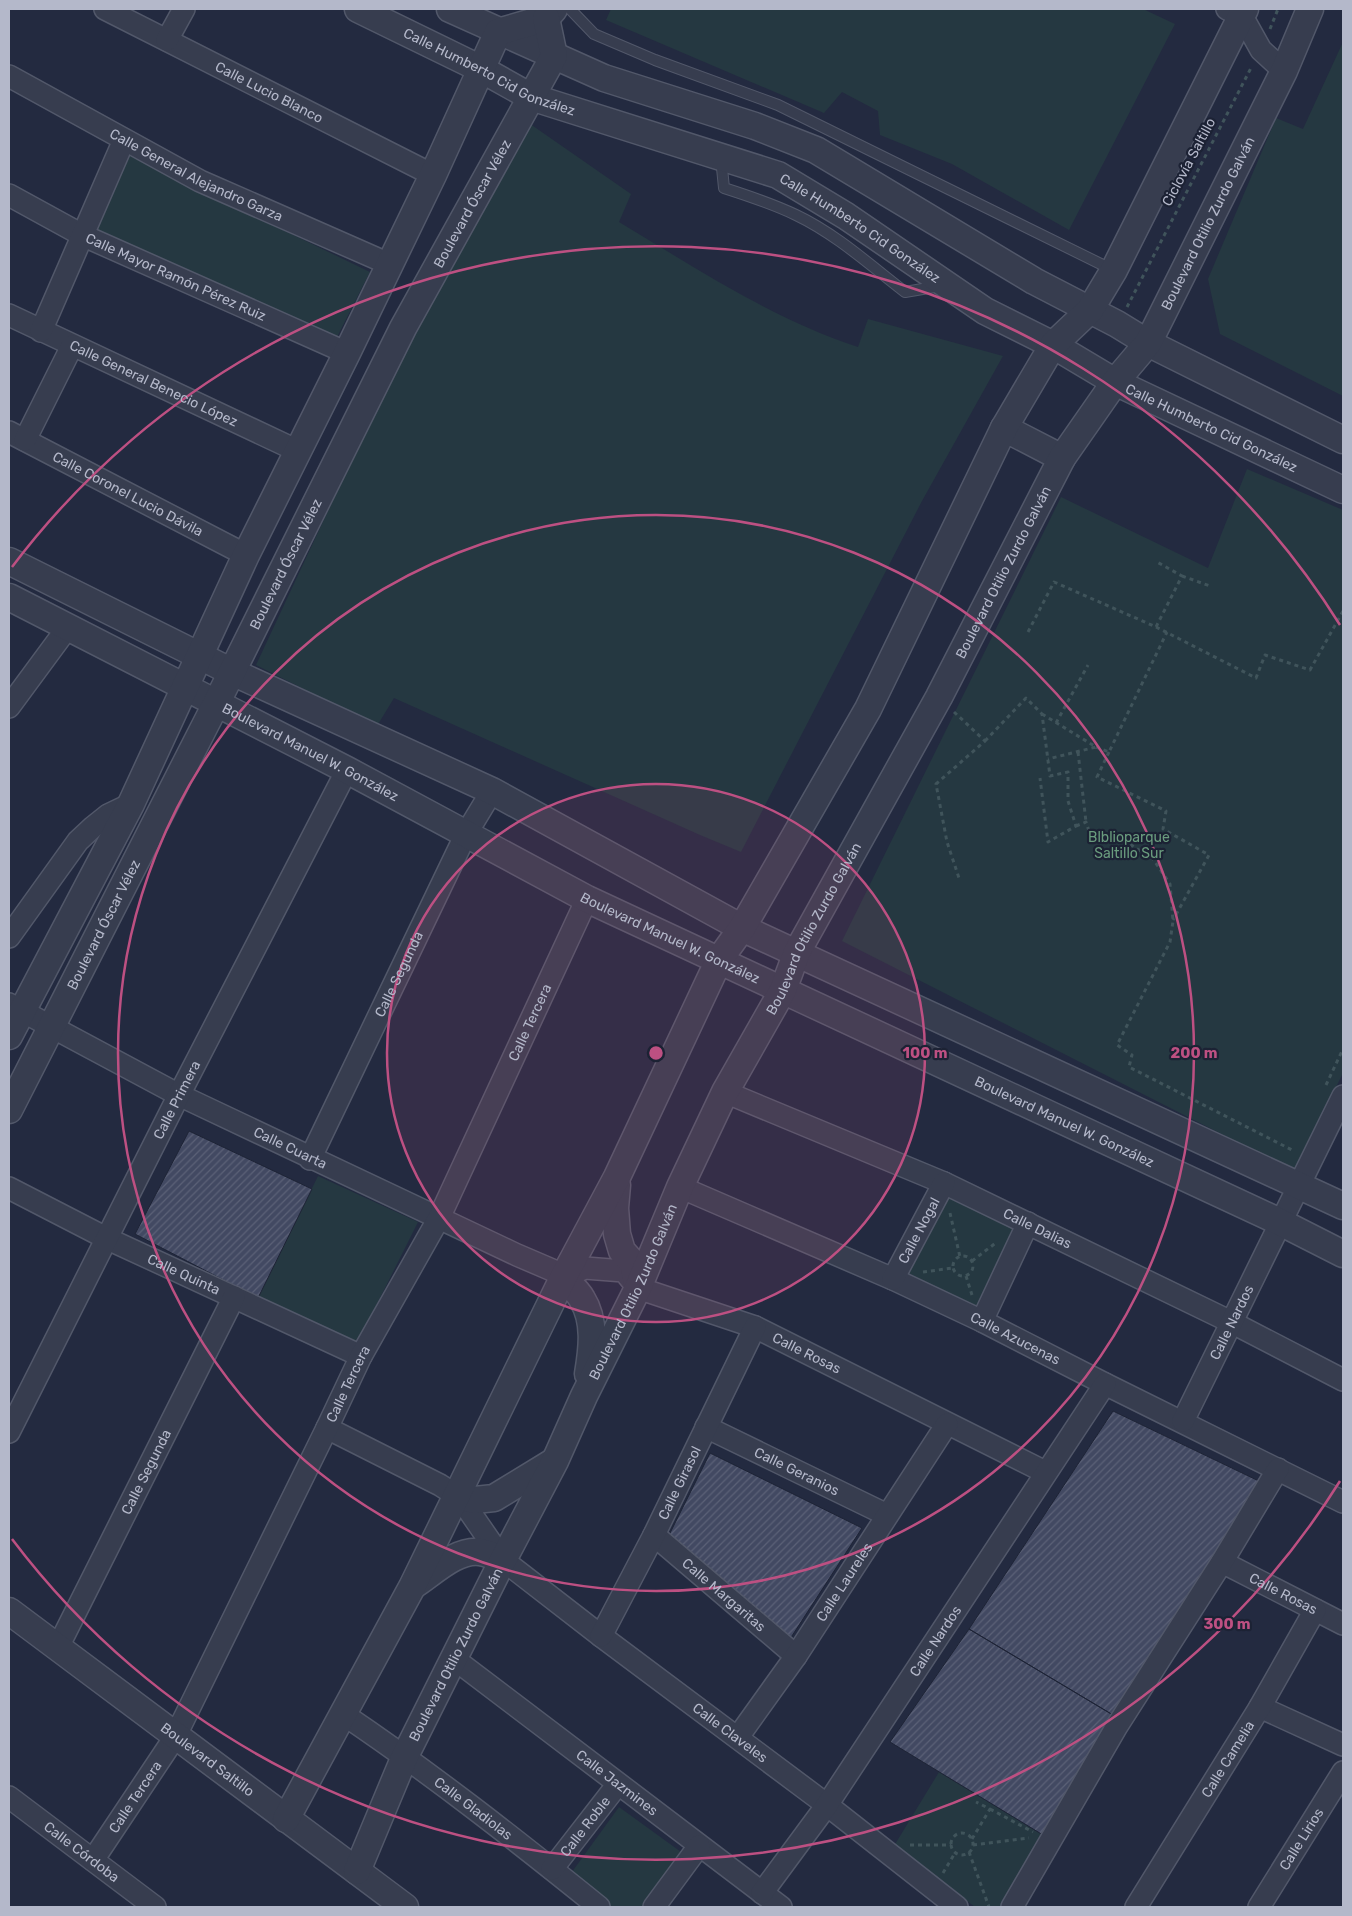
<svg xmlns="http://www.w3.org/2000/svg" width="1352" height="1916" font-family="Rubik,sans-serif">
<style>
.green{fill:#253841}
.building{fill:url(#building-hatch);stroke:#1e2436}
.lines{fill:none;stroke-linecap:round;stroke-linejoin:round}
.service-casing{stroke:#52586a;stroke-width:12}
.minor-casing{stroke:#52586a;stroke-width:24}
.tertiary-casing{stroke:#52586a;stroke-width:29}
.path{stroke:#40545b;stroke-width:3;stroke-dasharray:4 4;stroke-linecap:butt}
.service{stroke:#373d4f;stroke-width:10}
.minor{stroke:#373d4f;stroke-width:21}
.tertiary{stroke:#373d4f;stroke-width:26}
.ring{fill:none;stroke:#bd5082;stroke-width:2.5}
.labels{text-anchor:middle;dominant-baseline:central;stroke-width:4.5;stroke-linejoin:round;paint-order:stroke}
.street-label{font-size:14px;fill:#b4b8ca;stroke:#1c2234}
.park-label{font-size:14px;fill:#6a9c7e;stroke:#1c2234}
.centre{fill:#bd5082;stroke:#1c2234;stroke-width:2.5}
.ring-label{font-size:15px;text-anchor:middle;font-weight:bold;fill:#bd5082;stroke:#1c2234;stroke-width:4.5;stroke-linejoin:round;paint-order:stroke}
</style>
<defs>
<pattern id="building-hatch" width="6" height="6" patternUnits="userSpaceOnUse" patternTransform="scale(1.25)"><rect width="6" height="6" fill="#424962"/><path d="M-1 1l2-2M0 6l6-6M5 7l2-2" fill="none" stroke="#5b6177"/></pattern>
</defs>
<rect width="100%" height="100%" fill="#232a40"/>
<path class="green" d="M611,9H1143L1175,24L1069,230L952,164L880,135L878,111L842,92L824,113L606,20Z
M1343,42V396L1220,334L1208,279L1276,118L1303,129Z
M523,119L631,194L619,222C696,268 772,319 858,347L868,319L1003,356L922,501L741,852L700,835L394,698L377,726L256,665L363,436Z
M128,155L370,272L334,343L93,227Z
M1247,469L1343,510V1073L1294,1171L842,941L1061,497L1208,568Z
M318,1176L418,1222L355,1348L258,1298Z
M947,1195L1014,1229L976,1307L908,1273Z
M939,1772L1043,1835L1002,1907H975L894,1846Z
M619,1807L688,1857L648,1907H611L569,1876Z"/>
<path class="building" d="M189,1131L312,1189L258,1298L135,1234Z
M1113,1411L1263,1483L1113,1715L969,1629Z
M710,1453L862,1528L790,1639L668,1537Z
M969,1629L1113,1715L1043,1835L890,1742Z"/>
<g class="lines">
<defs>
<path id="service" d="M570,9L594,34L655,60L778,105L1113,270
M721,158L724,188C749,196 773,204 796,215C836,234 870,265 905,292L940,286"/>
<g id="minor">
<path id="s1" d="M105,9L433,175"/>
<path d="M1227,9L1242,16L1261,50L1284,71"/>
<path d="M167,40L184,9"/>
<path id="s2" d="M9,76L200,181L389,264"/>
<path id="s3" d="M9,195L82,235L347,353"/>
<path id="s4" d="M9,315L298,451"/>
<path d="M41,331L124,140"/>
<path id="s5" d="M9,432L246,555"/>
<path d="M25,440L72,346"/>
<path d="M9,707L68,627"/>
<path d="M9,937L78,841L93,827L108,815L131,804"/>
<path id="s6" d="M9,1004L179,1095L517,1255L552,1270L563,1278L585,1268L624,1271L638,1288L755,1327L1045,1472"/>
<path id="s7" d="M725,1092L944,1183L1231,1322L1343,1380"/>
<path id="s8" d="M310,1159L466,834L492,791"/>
<path id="s9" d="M680,1187L893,1279L982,1321L1105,1384L1343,1502"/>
<path id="s10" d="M9,1188L108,1239L361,1356"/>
<path id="s11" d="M893,1279L944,1183"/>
<path d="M982,1321L1028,1223"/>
<path id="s12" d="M1183,1421L1343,1096"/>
<path id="s13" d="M706,1427L887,1515"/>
<path id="s14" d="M327,1428L440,1485L457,1496L465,1505L503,1560L601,1636L827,1805L957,1907"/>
<path id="s15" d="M9,1432L179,1095L347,770"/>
<path id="s16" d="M654,1535L796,1656"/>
<path id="s17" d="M1222,1562L1343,1624"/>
<path id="s18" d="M601,1636L654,1535L755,1327"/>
<path id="s19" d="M58,1647L234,1297"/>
<path id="s20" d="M453,1658L781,1907"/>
<path d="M1260,1707L1343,1745"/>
<path id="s21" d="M343,1714C432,1774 516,1840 599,1907"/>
<path id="s22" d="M738,1737L796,1656L947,1424"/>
<path id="s23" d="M9,1797L155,1907"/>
<path id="s24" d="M93,1860L175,1737L327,1428L361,1356L439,1218L587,899"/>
<path id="s25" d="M552,1869L618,1784"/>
<path id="s26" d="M762,1893L827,1805L1105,1384"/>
<path d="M654,1907L699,1846"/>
<path d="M1012,1907L1117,1726L1222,1562L1278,1469"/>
<path id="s27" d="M1136,1907L1260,1707L1315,1610"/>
<path id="s28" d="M1259,1907L1343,1772"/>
</g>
<g id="tertiary">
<path id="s29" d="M358,9L481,69L531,97L778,175L846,216L985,311L1053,345L1115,382L1343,490"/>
<path d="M450,9L604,78L755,126L816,150L1034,281L1117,324L1148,343L1343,440"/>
<path d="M1004,428L1062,458"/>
<path d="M9,561L230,671L492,791L742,928L1343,1206"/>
<path id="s30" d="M9,597L347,770L587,899L1280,1222L1343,1254"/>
<path d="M9,1036L131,804L246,555L347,353L433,175L498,32L546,18L554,9"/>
<path id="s31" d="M9,1110L216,704L403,328L554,56L546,18"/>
<path d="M617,1185L615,1208L617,1234L622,1251L633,1263L638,1288"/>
<path d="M563,1278C570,1285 578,1291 582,1299C596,1321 592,1350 588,1374"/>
<path d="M457,1496L475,1500L494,1498L553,1462"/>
<path d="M414,1585C433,1573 456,1549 480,1552C488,1553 496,1557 503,1560"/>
<path id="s32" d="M9,1611L405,1907"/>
<path d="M286,1819L412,1587L563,1278L617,1177L719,960L742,928L868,709L1004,428L1053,345L1090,310L1114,270L1245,9"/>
<path id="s33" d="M357,1871L405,1756L503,1560L555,1461L584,1396L638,1288L680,1187L725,1092L783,990L797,952L939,697L1062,458L1115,382L1148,343L1284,71L1310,9"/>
</g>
</defs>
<use href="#service" class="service-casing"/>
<use href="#minor" class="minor-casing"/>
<use href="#tertiary" class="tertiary-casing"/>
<path class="path" d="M1270,29L1278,9
M1127,307L1252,66
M1182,576L1210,586
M1156,627L1256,678L1265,655L1310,670L1343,611
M1028,632L1054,582L1156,627L1182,576L1157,562
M954,712L985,741L936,784L947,842L960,881
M1042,714L1096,747L1048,759
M1056,723L1088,665
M985,741L1026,698L1042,714L1050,776L1068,772V801L1076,826L1048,842L1040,778
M1096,747L1109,752L1167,632
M1078,752L1086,822
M1109,752L1097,777L1166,811L1163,829L1209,855L1173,920
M1076,826L1086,822L1089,831L1104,838L1128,843L1153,859L1170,884L1173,921L1170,942L1117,1045L1132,1055L1129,1067L1294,1151
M1326,1085L1343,1049
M950,1213L960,1257
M953 1266a10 10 0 1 1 20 0a10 10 0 1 1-20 0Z
M972,1261L997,1242
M923,1272L953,1268
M966,1276L972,1295
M990,1809L1033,1832
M951 1844a11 11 0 1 1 22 0a11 11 0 1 1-22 0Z
M972,1839L990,1809L976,1802
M910,1845H951
M973,1845L1029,1838
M969,1852L989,1907
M943,1873L955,1853"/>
<use href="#service" class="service"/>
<use href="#minor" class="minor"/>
<use href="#tertiary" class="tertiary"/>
</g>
<circle cx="656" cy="1053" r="269" fill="#bd5082" fill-opacity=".12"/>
<g class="ring">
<circle cx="656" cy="1053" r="269"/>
<circle cx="656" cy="1053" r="538"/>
<path d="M1340 1481A807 807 0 0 1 12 1539M12 567A807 807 0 0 1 1340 625"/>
</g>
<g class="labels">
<g class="street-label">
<text stroke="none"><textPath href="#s29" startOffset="146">Calle Humberto Cid González</textPath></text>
<text stroke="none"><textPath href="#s1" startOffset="184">Calle Lucio Blanco</textPath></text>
<text transform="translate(1189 162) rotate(-62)">Ciclovía Saltillo</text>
<text stroke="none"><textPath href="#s2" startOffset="212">Calle General Alejandro Garza</textPath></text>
<text stroke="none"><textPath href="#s31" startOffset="1018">Boulevard Óscar Vélez</textPath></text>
<text stroke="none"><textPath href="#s33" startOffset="1858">Boulevard Otilio Zurdo Galván</textPath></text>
<text stroke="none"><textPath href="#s29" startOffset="551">Calle Humberto Cid González</textPath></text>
<text stroke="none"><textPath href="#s3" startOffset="186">Calle Mayor Ramón Pérez Ruiz</textPath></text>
<text stroke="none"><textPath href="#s4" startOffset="160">Calle General Benecio López</textPath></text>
<text stroke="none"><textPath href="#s29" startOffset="956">Calle Humberto Cid González</textPath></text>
<text stroke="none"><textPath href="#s5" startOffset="134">Calle Coronel Lucio Dávila</textPath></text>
<text stroke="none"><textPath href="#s31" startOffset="612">Boulevard Óscar Vélez</textPath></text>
<text stroke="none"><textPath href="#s33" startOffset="1452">Boulevard Otilio Zurdo Galván</textPath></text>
<text stroke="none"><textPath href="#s30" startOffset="339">Boulevard Manuel W. González</textPath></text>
<text stroke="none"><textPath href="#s31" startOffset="208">Boulevard Óscar Vélez</textPath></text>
<text stroke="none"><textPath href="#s33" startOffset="1048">Boulevard Otilio Zurdo Galván</textPath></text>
<text stroke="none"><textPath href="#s30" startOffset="744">Boulevard Manuel W. González</textPath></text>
<text stroke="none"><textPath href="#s8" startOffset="205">Calle Segunda</textPath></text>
<text stroke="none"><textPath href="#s24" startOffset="946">Calle Tercera</textPath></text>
<text stroke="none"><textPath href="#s15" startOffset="372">Calle Primera</textPath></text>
<text stroke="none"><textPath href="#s30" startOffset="1179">Boulevard Manuel W. González</textPath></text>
<text stroke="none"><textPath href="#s6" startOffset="316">Calle Cuarta</textPath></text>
<text stroke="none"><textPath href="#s7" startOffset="341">Calle Dalias</textPath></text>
<text stroke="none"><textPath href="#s11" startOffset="55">Calle Nogal</textPath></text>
<text stroke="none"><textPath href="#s10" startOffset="195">Calle Quinta</textPath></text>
<text stroke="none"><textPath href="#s33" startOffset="642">Boulevard Otilio Zurdo Galván</textPath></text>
<text stroke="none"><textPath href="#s12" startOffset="110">Calle Nardos</textPath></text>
<text stroke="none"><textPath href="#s9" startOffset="368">Calle Azucenas</textPath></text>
<text stroke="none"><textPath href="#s6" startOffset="885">Calle Rosas</textPath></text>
<text stroke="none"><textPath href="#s24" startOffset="541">Calle Tercera</textPath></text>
<text stroke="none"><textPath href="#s13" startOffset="101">Calle Geranios</textPath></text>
<text stroke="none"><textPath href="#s19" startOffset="196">Calle Segunda</textPath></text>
<text stroke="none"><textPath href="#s18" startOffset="172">Calle Girasol</textPath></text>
<text stroke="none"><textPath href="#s22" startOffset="188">Calle Laureles</textPath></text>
<text stroke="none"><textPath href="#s17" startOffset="69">Calle Rosas</textPath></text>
<text stroke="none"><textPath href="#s16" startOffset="92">Calle Margaritas</textPath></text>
<text stroke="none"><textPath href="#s26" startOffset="306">Calle Nardos</textPath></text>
<text stroke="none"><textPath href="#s33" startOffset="238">Boulevard Otilio Zurdo Galván</textPath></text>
<text stroke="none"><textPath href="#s14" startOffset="511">Calle Claveles</textPath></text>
<text stroke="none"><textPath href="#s32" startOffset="248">Boulevard Saltillo</textPath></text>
<text stroke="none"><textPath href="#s27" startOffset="174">Calle Camelia</textPath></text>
<text stroke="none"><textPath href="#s20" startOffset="206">Calle Jazmines</textPath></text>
<text stroke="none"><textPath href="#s24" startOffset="76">Calle Tercera</textPath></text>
<text stroke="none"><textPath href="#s21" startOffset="161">Calle Gladiolas</textPath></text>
<text stroke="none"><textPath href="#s25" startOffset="54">Calle Roble</textPath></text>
<text stroke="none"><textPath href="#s28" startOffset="80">Calle Lirios</textPath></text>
<text stroke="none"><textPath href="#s23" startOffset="91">Calle Córdoba</textPath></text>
</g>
<g class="park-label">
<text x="1129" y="837">Blblioparque<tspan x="1129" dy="16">Saltillo Sur</tspan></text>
</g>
</g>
<circle cx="656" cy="1053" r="8" class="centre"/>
<g class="ring-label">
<text x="925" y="1058">100 m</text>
<text x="1194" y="1058">200 m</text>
<text x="1227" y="1629">300 m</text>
</g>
<rect width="1352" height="1916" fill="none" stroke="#b4b8ca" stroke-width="20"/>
</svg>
